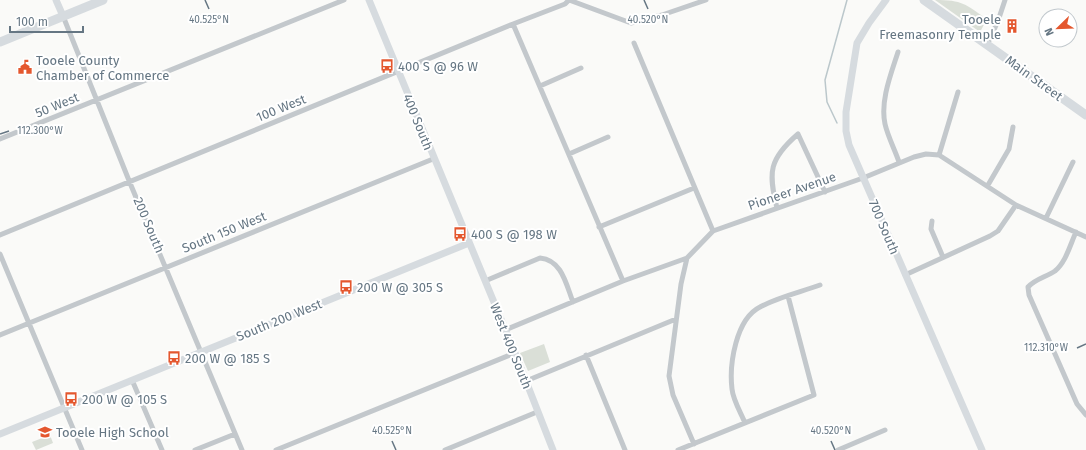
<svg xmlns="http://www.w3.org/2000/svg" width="1086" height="450" font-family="'Fira Sans',sans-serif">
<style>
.green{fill:#dadfd7}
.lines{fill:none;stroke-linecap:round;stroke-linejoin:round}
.stream{stroke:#bbc7cb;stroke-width:1.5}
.street{stroke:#c3c8cc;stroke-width:5}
.secondary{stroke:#d6dbdf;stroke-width:7}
.highway{stroke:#d6dbdf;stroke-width:9}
.ticks{fill:none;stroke:#657683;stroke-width:1.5}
.labels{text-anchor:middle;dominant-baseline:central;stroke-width:4;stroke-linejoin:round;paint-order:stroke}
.poi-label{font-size:13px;fill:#657683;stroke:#fff;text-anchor:start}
.street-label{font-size:13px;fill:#657683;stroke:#fff}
.ticks-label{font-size:10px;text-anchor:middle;fill:#657683;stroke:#fff;stroke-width:4;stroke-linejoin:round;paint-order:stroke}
</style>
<rect width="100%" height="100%" fill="#fafaf8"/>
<path class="green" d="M935,0C963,0 965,4 987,19L980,32Z
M544,344L550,362L528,371L520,353Z
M50,435L53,443L36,450L32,442Z"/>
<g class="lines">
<path class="stream" d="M837,123L827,102L825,80L847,0"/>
<path class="street" d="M569,0L631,23L662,15L706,0
M63,16L130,183L242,450
M513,24L623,281
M634,43L713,231
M987,45L998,21L1005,0
M898,52C891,74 880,101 885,124C888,137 895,150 899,162
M540,86L581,68
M0,139L344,0
M569,154L608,137
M939,155L958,92
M988,185L1009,149L1013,127
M777,208C768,172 769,159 798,134L825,192
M1046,218L1073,162
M932,221L931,229L943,257
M599,227L694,188
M1076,232C1070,245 1066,262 1055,271C1046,277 1035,279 1028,287L1029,295L1077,404L1086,415
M0,235L513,24L565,4L569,0
M0,254L82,450
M687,258L681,284L669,376L673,395L694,444
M905,275L990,236L998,231L1016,205
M485,281L540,258C562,260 566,284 573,302
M505,330L623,281L687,258L713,231L863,178L914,157L926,154L939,155L1016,205L1086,237
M0,335L433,159
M586,355L625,450
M132,380L162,450
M526,381L676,319
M745,423C741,413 733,400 732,389C729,364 736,319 760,307C778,297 801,292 820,285
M195,450L235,434
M276,450L515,353
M445,450L537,412
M678,450L814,395L788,296
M838,450L885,430"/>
<path class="secondary" d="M56,0L63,16
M369,0L515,353L553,450
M886,0L869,23L857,43L846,112V131L849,145L982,450
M0,434L469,243"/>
<path class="highway" d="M924,0L1086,115
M0,42L103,0"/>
</g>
<path class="ticks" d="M205,0L209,9M644,0L648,9M0,134L9,131M1077,348L1086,344M392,441L396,450M831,441L835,450"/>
<defs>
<symbol id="building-bare" viewBox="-9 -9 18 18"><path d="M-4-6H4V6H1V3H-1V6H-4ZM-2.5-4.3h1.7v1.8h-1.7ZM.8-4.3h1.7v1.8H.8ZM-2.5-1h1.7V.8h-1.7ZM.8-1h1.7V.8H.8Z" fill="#e4572e" stroke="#fff" stroke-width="2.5" paint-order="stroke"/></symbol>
<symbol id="bus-bare" viewBox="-9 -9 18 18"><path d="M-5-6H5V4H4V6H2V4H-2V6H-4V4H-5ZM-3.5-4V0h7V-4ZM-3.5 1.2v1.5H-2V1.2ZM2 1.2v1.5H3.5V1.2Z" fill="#e4572e" stroke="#fff" stroke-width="2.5" paint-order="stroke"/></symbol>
<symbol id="civic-bare" viewBox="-9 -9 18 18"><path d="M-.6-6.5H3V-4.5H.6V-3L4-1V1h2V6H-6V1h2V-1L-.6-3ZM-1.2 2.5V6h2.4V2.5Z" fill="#e4572e" stroke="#fff" stroke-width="2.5" paint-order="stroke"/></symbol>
<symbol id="school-bare" viewBox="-9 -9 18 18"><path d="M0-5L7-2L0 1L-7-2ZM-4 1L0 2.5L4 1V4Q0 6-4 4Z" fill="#e4572e" stroke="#fff" stroke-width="2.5" paint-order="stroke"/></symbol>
</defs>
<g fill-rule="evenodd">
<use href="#building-bare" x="1002" y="16" width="20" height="20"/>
<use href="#bus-bare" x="377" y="56" width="20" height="20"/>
<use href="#civic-bare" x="15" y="57" width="20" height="20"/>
<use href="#bus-bare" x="450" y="224" width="20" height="20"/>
<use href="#bus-bare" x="336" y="277" width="20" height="20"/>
<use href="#bus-bare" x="164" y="348" width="20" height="20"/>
<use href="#bus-bare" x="61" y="389" width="20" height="20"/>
<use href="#school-bare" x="35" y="422" width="20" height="20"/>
</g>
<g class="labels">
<g class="poi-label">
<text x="1001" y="19" text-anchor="end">Tooele<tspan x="1001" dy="15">Freemasonry Temple</tspan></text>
<text x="36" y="60">Tooele County<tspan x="36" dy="15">Chamber of Commerce</tspan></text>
<text x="398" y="66">400 S @ 96 W</text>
<text x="471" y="234">400 S @ 198 W</text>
<text x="357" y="287">200 W @ 305 S</text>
<text x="185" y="358">200 W @ 185 S</text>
<text x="82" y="399">200 W @ 105 S</text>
<text x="56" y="432">Tooele High School</text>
</g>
<g class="street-label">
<text transform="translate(1034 78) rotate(36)">Main Street</text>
<text transform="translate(57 105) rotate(-22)">50 West</text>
<text transform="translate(281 108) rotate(-22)">100 West</text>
<text transform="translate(418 122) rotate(68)">400 South</text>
<text transform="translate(792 191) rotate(-19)">Pioneer Avenue</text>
<text transform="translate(149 225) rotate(67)">200 South</text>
<text transform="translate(884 227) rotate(67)">700 South</text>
<text transform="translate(224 232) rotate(-22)">South 150 West</text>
<text transform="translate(279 320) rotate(-22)">South 200 West</text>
<text transform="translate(511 346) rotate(68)">West 400 South</text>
</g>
</g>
<g class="ticks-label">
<text x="209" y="23">40.525°N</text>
<text x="648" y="23">40.520°N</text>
<text x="40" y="134">112.300°W</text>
<text x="1046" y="351">112.310°W</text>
<text x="392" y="434">40.525°N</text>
<text x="831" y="434">40.520°N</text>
</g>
<g transform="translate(1058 28) rotate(247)"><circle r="19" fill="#ffffff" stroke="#c1c8cd"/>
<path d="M0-3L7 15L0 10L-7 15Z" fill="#e4572e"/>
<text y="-6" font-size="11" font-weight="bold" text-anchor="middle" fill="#657683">N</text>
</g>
<path d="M10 26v6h73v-6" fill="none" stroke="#657683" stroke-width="2"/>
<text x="16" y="26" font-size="12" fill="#657683" stroke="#ffffff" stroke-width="3" paint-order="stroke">100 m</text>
</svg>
